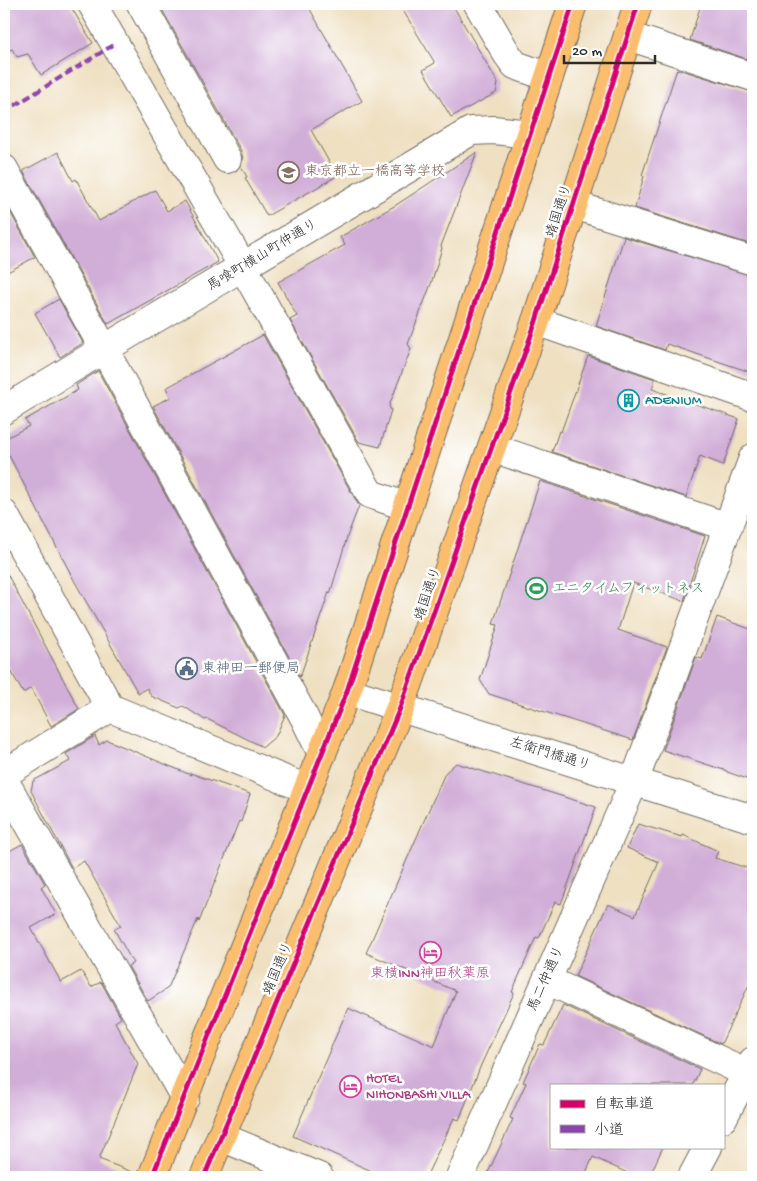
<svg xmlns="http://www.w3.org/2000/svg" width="757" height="1181" font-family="'Gochi Hand','Klee One',sans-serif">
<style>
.building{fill:#d1aed8}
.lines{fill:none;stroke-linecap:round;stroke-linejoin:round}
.minor-casing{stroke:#706a60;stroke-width:30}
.major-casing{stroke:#706a60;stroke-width:30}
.minor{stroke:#fff;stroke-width:28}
.major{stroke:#fbbe6e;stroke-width:28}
.quiet{stroke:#8e44ad;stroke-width:4;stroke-dasharray:8 4;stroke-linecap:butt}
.cycleway-casing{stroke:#fff;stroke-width:8}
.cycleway{stroke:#d6006c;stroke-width:5}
.labels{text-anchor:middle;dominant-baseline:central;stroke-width:5;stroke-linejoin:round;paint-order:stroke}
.education-label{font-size:14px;fill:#785e54;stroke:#fff;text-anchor:start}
.street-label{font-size:14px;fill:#2b2b2b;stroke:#fff}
.culture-label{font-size:14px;fill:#0d838f;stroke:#fff;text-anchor:start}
.leisure-label{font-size:14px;fill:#27864d;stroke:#fff;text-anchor:start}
.service-label{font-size:14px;fill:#4e5e75;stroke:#fff;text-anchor:start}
.hotel-label{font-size:14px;fill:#b23c85;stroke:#fff}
</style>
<rect width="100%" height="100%" fill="#fff"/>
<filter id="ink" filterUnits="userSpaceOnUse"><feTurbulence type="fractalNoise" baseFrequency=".02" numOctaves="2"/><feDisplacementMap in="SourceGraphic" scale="10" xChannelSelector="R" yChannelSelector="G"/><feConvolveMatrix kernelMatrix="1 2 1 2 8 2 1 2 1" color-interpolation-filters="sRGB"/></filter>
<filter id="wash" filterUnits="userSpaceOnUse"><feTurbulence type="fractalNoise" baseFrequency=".0096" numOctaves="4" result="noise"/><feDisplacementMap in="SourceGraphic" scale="20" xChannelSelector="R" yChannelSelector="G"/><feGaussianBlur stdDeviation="1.12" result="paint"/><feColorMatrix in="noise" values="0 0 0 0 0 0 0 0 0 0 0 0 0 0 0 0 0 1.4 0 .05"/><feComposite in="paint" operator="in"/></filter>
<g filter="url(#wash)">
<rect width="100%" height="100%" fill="#efe0c2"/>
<g id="blocks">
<path class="building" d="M4,4H69L93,43L41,75L28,54L17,57L12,49L4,53Z
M159,4H307L362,101L311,130L337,176L267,216L245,178L247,177L241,166L243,159L241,151Z
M399,4H452L498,83L496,93L451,117L423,70L435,63Z
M701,4H753V61L690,40Z
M677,69L753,92V245L635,208L644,176L642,175Z
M58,152L73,181L76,179L99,221L155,190L167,211L185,201L218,262L108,324L23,171Z
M477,152L441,246L442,248L431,284L408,344L411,349L389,406L391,410L380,447L359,442L290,320L297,316L278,282L345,245L340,237L396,205Z
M4,201L35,257L4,274Z
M624,237L753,276V373L667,344L665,350L596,326Z
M59,299L83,343L60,357L35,313Z
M263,335L359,506L348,534L330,594L329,592L300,677L153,406L171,397L166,388Z
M588,356L655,379L652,389L739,419L723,465L700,456L686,497L552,452L559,431L561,432Z
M98,371L285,715L276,736L263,747L207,719L205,720L183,706L179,708L151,696L147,688L138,693L75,582L4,446V439L29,426L25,420L78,390L76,385Z
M540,481L705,536L684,601L633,583L618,630L667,647L633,740L489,694L480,680L498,625L493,624Z
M4,568L79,709L51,726L31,688L23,693L4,658Z
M717,617L753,630V781L727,772V771L663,750L696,657L702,659Z
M95,736L99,745L107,740L191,775L190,773L250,794L241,822L239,821L199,922L198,919L168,988L148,1001L128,966L133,963L114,929L121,926L84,861L72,868L31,791L33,781L70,761L66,754Z
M456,763L596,807L561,904L555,902L539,938L536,937L512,992L514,993L481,1065L459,1120L454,1118L426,1177H385L293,1136L348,1008L434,1046L456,991L366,953L445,773Z
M638,824L682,837L683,835L718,851L715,858L753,870V976L721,1044L575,976L608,904L635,916L659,862L627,848Z
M22,844L45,884L41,887L56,914L31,928L61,982L81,971L91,987L101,982L121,1018L115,1022L138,1064L99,1159L137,1174V1177H4V854Z
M563,1005L700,1069L693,1085H551V1147H663L649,1177H636L593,1157L584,1177H486L513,1119L510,1118L526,1083L523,1082L540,1044L544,1045Z"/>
</g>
</g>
<g filter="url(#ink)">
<use href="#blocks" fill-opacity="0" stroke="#706a60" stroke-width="1"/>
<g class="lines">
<defs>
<path id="minor" d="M92,4L243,267L370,494L408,507
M141,4L227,159
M478,4L507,54L515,65L549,77
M628,36L753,77
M4,169L104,349L304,717L322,754
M574,205L753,261
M536,321L753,397
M4,410L104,349L471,131L494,130L529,134
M492,448L728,527
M4,514L110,708L307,789
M347,691L753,819
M4,774L110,708
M4,780L185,1098
M547,980L747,1073
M723,1118L753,1061
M221,1137L319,1177
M460,1177L634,782L753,458
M692,1177L708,1147"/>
<path id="major" d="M152,1177L347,691L573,4
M204,1177L400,708L536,321L638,4"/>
</defs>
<use href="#minor" class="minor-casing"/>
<use href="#major" class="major-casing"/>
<use href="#minor" class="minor"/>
<use href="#major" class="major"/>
<path class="quiet" d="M4,112L115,44"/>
<defs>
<path id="cycleway" d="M152,1177L347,691L573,4
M204,1177L400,708L536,321L638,4"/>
</defs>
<use href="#cycleway" class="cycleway-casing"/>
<use href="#cycleway" class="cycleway"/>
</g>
</g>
<defs>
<symbol id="school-ring" viewBox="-11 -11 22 22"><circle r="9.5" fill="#fff" stroke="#8d6e63" stroke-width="1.5"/><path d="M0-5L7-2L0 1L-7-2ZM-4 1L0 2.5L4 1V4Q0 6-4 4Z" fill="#8d6e63"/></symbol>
<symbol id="building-ring" viewBox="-11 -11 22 22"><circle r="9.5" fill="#fff" stroke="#0f9aa8" stroke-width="1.5"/><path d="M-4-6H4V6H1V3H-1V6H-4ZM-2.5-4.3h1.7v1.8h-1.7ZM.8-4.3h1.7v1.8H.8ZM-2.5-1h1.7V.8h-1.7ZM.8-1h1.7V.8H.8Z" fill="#0f9aa8"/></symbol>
<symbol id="stadium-ring" viewBox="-11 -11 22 22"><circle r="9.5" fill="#fff" stroke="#2e9e5b" stroke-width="1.5"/><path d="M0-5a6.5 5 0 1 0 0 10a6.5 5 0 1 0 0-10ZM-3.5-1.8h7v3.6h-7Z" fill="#2e9e5b"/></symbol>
<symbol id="civic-ring" viewBox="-11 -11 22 22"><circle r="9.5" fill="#fff" stroke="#5c6f8a" stroke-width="1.5"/><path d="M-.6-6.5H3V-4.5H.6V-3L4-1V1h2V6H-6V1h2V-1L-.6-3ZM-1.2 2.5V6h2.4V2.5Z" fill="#5c6f8a"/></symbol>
<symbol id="hotel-ring" viewBox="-11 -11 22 22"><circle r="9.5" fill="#fff" stroke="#d1479c" stroke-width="1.5"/><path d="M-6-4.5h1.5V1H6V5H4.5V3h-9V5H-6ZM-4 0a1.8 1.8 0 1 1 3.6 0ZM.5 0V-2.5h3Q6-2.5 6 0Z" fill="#d1479c"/></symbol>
</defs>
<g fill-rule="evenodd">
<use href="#school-ring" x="276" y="160" width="25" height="25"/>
<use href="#building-ring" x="616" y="388" width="25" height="25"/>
<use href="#stadium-ring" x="524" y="576" width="25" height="25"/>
<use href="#civic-ring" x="174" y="656" width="25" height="25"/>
<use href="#hotel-ring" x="418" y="940" width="25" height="25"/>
<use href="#hotel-ring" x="338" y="1074" width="25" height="25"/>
</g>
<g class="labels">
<g class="education-label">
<text x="305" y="172">東京都立一橋高等学校</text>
</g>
<g class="street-label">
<text transform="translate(560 211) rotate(-72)">靖国通り</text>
<text transform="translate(263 256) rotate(-31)">馬喰町横山町仲通り</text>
<text transform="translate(429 594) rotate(-71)">靖国通り</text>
<text transform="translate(550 755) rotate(17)">左衛門橋通り</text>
<text transform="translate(279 969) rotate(-67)">靖国通り</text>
<text transform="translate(547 979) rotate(-66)">馬二仲通り</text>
</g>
<g class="culture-label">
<text x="645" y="401">ADENIUM</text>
</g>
<g class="leisure-label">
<text x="552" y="589">エニタイムフィットネス</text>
</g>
<g class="service-label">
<text x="202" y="669">東神田一郵便局</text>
</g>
<g class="hotel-label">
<text x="430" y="974">東横INN神田秋葉原</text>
<text x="366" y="1079" text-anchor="start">HOTEL<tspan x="366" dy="16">NIHONBASHI VILLA</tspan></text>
</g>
</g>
<rect width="757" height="1181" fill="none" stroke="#fff" stroke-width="20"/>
<rect x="550" y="1084" width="175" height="65" fill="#ffffff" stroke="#aaaaaa"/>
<rect x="560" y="1100" width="25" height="8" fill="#d6006c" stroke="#aaaaaa"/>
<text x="594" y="1108" font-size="15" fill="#2b2b2b">自転車道</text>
<rect x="560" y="1125" width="25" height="8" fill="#8e44ad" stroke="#aaaaaa"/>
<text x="594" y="1134" font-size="15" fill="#2b2b2b">小道</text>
<path d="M564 55v8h91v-8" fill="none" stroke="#2b2b2b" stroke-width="2.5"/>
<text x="572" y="55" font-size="15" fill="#2b2b2b" stroke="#ffffff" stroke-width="4" paint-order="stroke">20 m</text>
</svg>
